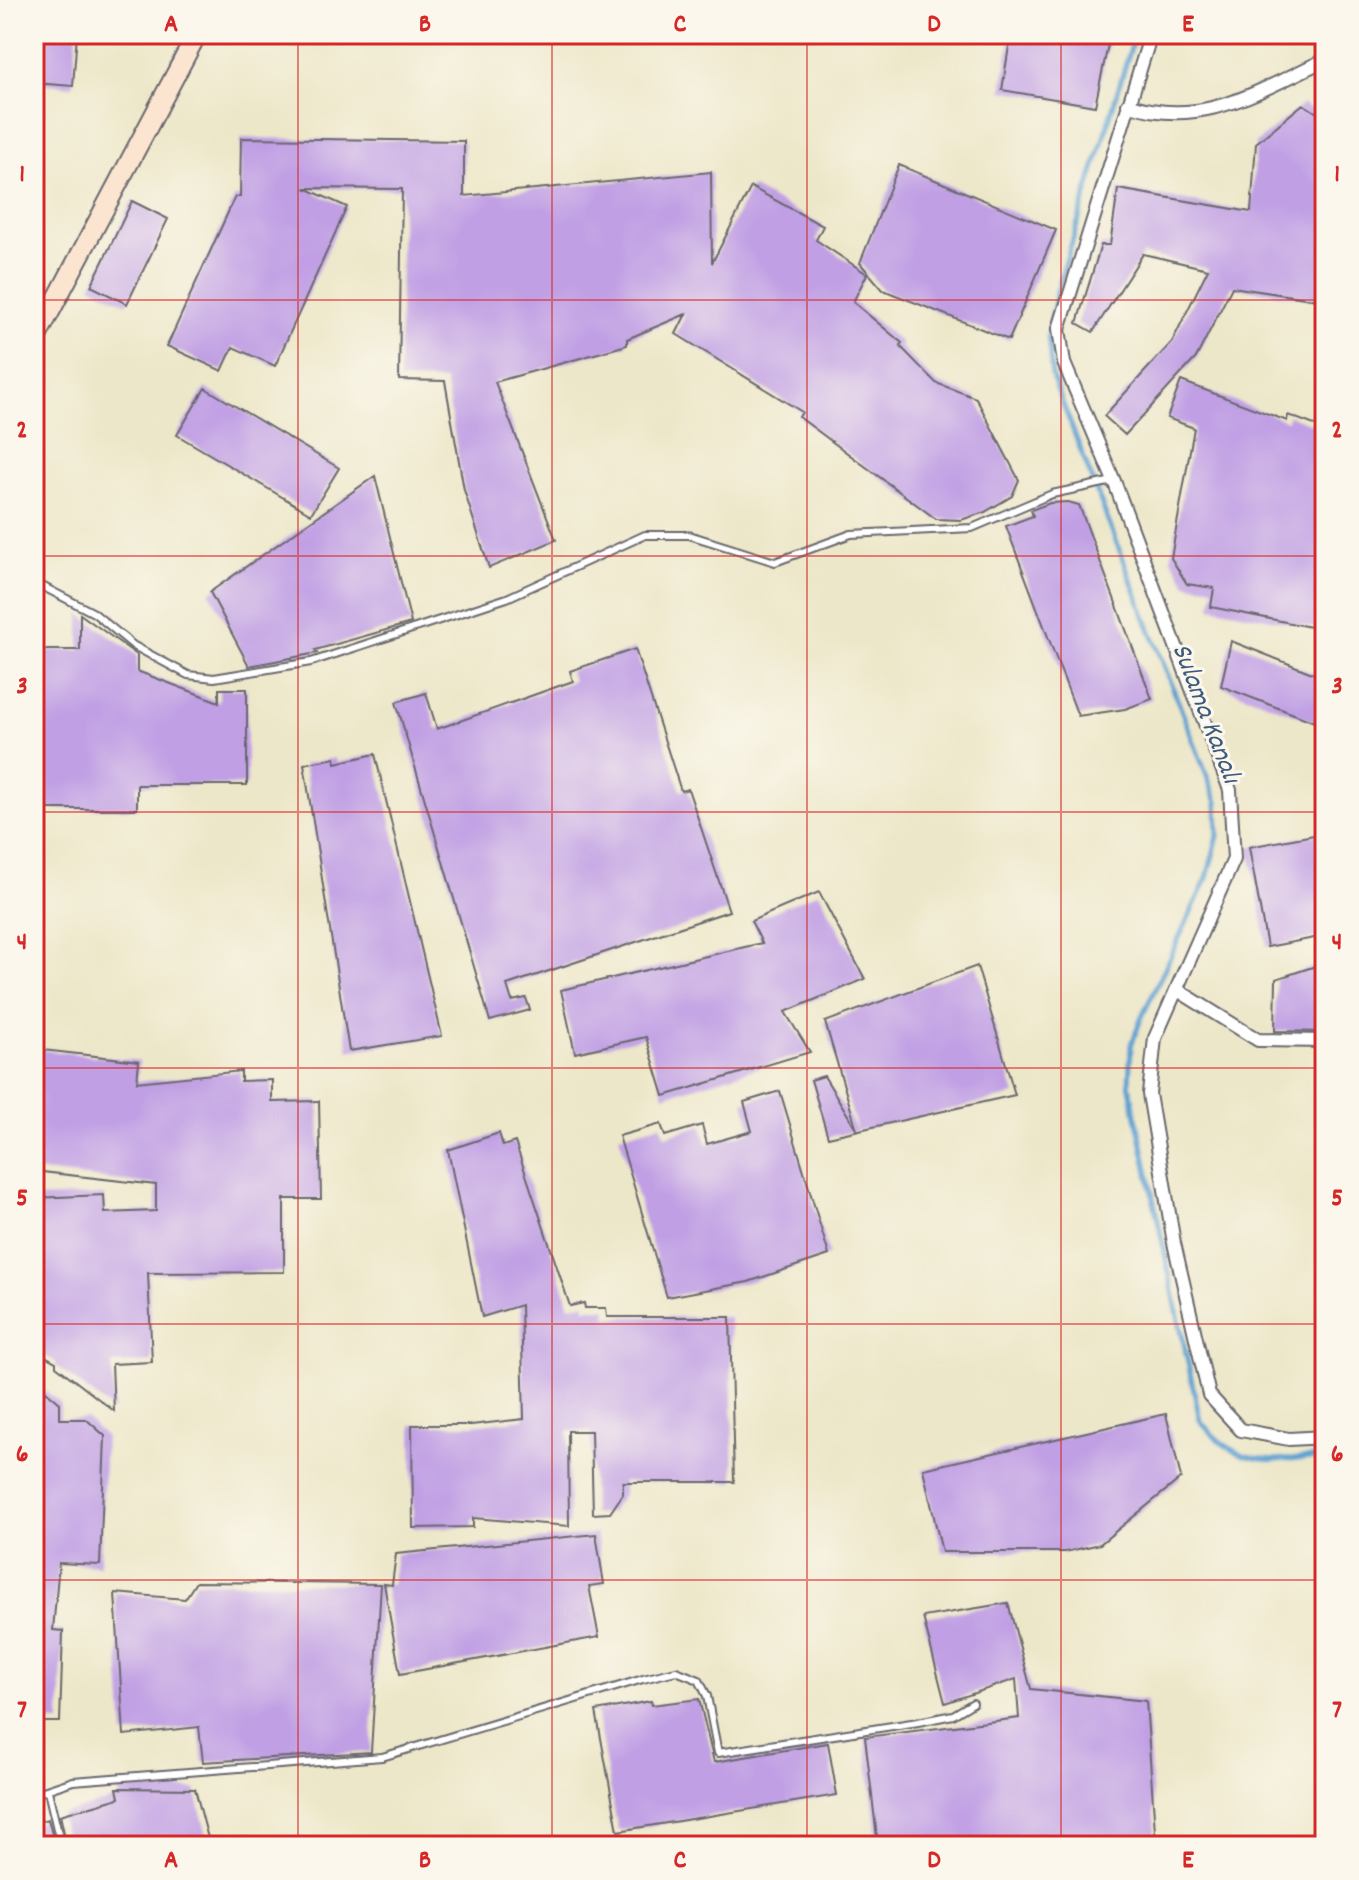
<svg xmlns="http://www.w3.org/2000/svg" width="1359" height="1880" font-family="Dekko,sans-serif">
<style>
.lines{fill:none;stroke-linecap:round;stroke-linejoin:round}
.stream{stroke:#5da1d1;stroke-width:5}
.building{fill:#c09fe4}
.lane-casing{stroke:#69676d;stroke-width:10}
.street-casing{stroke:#69676d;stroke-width:16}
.secondary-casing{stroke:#69676d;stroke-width:22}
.lane{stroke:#fff;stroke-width:6}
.street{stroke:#fff;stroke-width:12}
.secondary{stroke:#fce5d0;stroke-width:18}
.grid{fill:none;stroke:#d62828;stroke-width:2;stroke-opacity:0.55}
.labels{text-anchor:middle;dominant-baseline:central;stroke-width:6;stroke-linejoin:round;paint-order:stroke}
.water-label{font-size:28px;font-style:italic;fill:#3d5b7e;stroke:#fbf7ec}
.neatline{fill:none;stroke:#d62828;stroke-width:3}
.grid-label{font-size:26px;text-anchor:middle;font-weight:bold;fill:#d62828}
</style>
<rect width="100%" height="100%" fill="#fbf7ec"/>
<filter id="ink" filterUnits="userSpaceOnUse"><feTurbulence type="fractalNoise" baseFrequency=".0125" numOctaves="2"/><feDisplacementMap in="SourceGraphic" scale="16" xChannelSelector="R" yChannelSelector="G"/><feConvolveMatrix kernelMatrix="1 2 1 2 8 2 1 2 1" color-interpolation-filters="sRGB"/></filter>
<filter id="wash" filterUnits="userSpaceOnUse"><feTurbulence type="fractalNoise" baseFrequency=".006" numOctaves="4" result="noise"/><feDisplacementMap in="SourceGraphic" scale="32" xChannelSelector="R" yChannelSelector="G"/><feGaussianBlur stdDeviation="1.8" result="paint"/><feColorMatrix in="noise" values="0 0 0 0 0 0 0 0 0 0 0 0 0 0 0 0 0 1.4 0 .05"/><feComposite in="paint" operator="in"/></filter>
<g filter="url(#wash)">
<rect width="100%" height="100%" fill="#ede7c9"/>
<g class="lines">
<path class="stream" d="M1135,34L1056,295L1048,336L1052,376L1217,802L1218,836L1207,878L1141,1019L1131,1046L1129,1083L1200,1420C1236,1468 1271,1461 1325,1457"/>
</g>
<g id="blocks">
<path class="building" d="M34,34H77L73,86L34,83Z
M1011,34H1074L1109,40L1095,106L1002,90Z
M1303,104L1325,118V301L1232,287L1196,358L1125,435L1104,416L1172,342L1208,269L1143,254L1093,332L1077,323L1101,245H1110L1118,189L1251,212L1256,143Z
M241,138L464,141V196L711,172L712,263L751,187L823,226L816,240L867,274L853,302L902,343L900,346L936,383L976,398L1019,480L1012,496L985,512L961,520L936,519L799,417L802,412L676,334L686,314L627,339V345L495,382L556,540L489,568L464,490L445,381L399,380L402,189L305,188L347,207L275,366L233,347L222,371L167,346L235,197H240Z
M899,165L1056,230L1009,340L883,290L860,263Z
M132,201L168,219L127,304L91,286Z
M1181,381L1287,421L1288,415L1325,429V630L1211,607L1214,588L1187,584L1171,558L1194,428L1167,418Z
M205,388L339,468L311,514L177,435Z
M375,476L411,623L315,650L317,653L249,666L210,592Z
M1068,502L1079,505L1152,699L1125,709L1078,716L1006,526L1033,516L1031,510L1050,503Z
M80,614L137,655V671L219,702V689H247V785H137V809H34V650H80Z
M1231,641L1325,678V726L1221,686Z
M635,649L681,791L688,789L729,911L507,985L512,1001L526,998L530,1010L490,1021L396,702L426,693L437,729L573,681L570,671Z
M375,754L442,1036L349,1051L304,764L335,758L336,763Z
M1325,833V936L1267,947L1249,847Z
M819,892L865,979L785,1012L810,1052L664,1096L646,1037L575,1053L561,990L762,943L751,921Z
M1325,963V1032L1275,1031L1276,979Z
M977,966L1015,1095L828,1137L811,1080L824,1076L857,1130L825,1022Z
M34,1049L139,1061L137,1082L241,1071V1081L272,1080V1102L319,1101L321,1199H284V1272L148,1273L152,1362L112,1364L114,1411L56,1366V1362L34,1350V1198L104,1195L105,1213L156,1211V1185L34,1171Z
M780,1091L829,1255L748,1282L667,1297L619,1136L661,1124L665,1136L702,1125L707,1144L752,1131L744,1102Z
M499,1133L503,1146L515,1142L570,1306L584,1303L585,1308H606L607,1317H730L734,1482H623V1494L610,1513L593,1514L591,1431H568L569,1526L473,1518V1527L413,1528L412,1425H471L524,1419L521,1305L482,1317L448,1150Z
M34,1381L60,1403V1419H86L105,1436L100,1565L59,1563L53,1630L63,1631L60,1722H34Z
M1166,1414L1181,1478L1100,1544L1065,1552H942L923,1469Z
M596,1534L604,1584L589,1586L599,1637L400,1674L384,1584L392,1585L396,1554Z
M196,1582L381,1584L371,1752L203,1762L199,1727L124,1735L115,1593L185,1599Z
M1008,1603L1031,1689L1146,1701L1156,1846H878L865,1737L1019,1718L1016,1679L945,1703L923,1617Z
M699,1699L714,1762L828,1743L837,1795L618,1831L596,1711L651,1701L652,1705Z
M117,1788L195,1789L210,1846H67L60,1815L119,1798Z
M48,1819L55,1846H34V1823Z"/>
</g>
</g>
<g filter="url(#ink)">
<use href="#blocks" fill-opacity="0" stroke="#69676d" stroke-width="2"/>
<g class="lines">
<defs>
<path id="lane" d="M34,582L94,613L134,646L188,675L214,678L311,662L507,598L645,535H689L775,562L851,534L972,528L1052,494L1113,481
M48,1791L61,1846
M34,1794L73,1781L382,1757L643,1679L676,1671L699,1680L707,1696L718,1753L918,1722L953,1715L973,1703"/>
<path id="street" d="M1151,34L1059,329L1064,363L1114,481L1230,790L1234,859L1155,1038L1149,1094L1174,1243L1209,1395L1241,1430L1289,1439L1325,1437
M1128,104C1202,130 1259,90 1325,60
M1179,991L1258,1040L1325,1041"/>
<path id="secondary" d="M34,342L197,34"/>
</defs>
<use href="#lane" class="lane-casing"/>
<use href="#street" class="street-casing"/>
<use href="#secondary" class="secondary-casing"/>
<use href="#lane" class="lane"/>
<use href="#street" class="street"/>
<use href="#secondary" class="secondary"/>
</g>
</g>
<path class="grid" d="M298,34V1846M552,34V1846M807,34V1846M1061,34V1846M34,300H1325M34,556H1325M34,812H1325M34,1068H1325M34,1324H1325M34,1580H1325"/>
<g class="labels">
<g class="water-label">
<text transform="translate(1204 714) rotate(69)">Sulama Kanalı</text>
</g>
</g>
<rect width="1359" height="1880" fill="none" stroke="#fbf7ec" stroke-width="88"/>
<rect x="44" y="44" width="1271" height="1792" class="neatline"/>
<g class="grid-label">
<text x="171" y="31">A</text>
<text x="425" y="31">B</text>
<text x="680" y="31">C</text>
<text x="934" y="31">D</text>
<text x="1188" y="31">E</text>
<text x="22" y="181">1</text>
<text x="1337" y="181">1</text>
<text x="22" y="437">2</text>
<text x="1337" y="437">2</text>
<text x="22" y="693">3</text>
<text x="1337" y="693">3</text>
<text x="22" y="949">4</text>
<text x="1337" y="949">4</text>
<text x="22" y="1205">5</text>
<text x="1337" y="1205">5</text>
<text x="22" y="1461">6</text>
<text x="1337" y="1461">6</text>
<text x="22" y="1717">7</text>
<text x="1337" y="1717">7</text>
<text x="171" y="1867">A</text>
<text x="425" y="1867">B</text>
<text x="680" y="1867">C</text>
<text x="934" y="1867">D</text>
<text x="1188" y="1867">E</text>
</g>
</svg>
